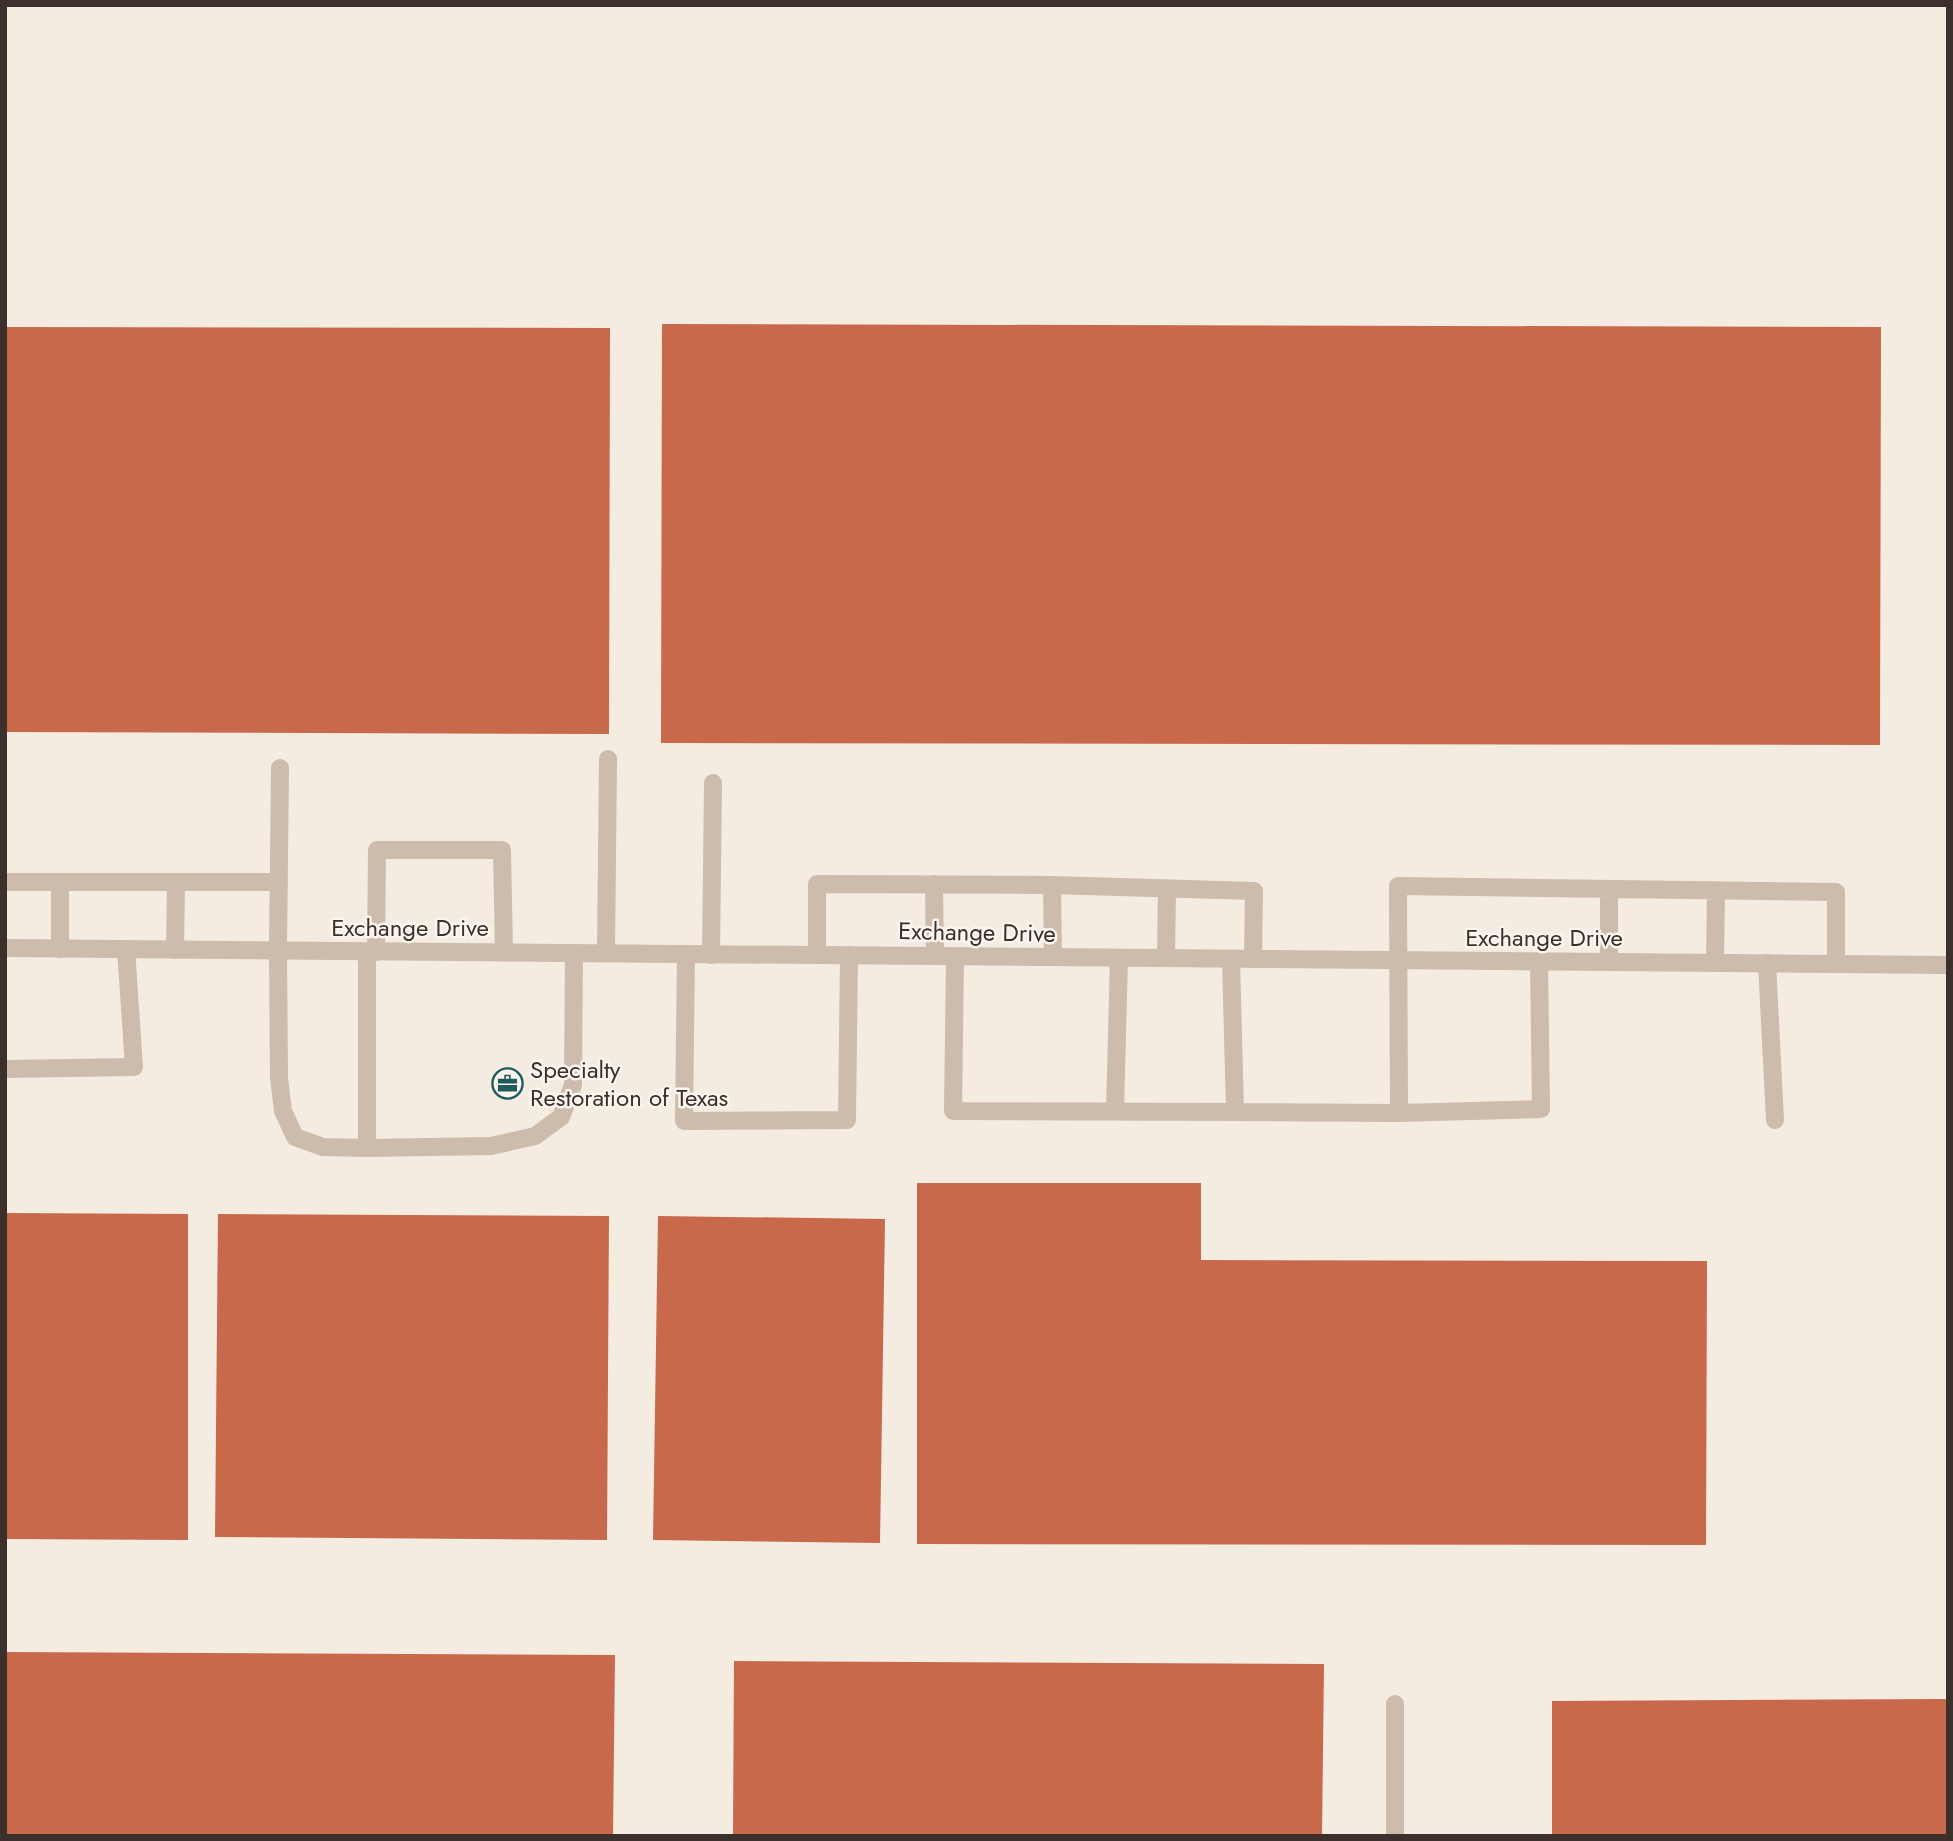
<svg xmlns="http://www.w3.org/2000/svg" width="1953" height="1841" font-family="Jost,sans-serif">
<style>
.building{fill:#c8694b}
.lines{fill:none;stroke-linecap:round;stroke-linejoin:round}
.service{stroke:#cdbbac;stroke-width:18}
.minor{stroke:#cdbbac;stroke-width:18}
.labels{text-anchor:middle;dominant-baseline:central;stroke-width:5;stroke-linejoin:round;paint-order:stroke}
.street-label{font-size:24px;fill:#3b302b;stroke:#fbf5ee}
.poi-label{font-size:24px;fill:#3b302b;stroke:#fbf5ee;text-anchor:start}
</style>
<rect width="100%" height="100%" fill="#f4ebe1"/>
<path class="building" d="M662,324L1881,327L1880,745L661,743Z
M5,327L610,328L609,734L5,732Z
M917,1183H1201V1260L1707,1261L1706,1545L917,1544Z
M5,1213L188,1214V1540L5,1539Z
M218,1214L609,1216L607,1540L215,1537Z
M658,1216L885,1219L880,1543L653,1540Z
M5,1652L615,1655L613,1836H5Z
M734,1661L1324,1664L1322,1836H733Z
M1948,1699V1836H1552V1701Z"/>
<g class="lines">
<path class="service" d="M280,768L278,950L279,1078L283,1111L295,1137L323,1147L367,1148L491,1146L535,1136L561,1117L573,1085L574,953
M5,882H279
M60,882V949
M934,884L935,956
M1052,885L1053,957
M1609,889V961
M175,950L176,882
M367,952V1148
M376,952L377,850H502L504,952
M606,953L608,759
M686,954L684,1121L847,1120L849,955
M711,955L713,783
M817,955V884L1052,885L1254,891L1253,959
M955,957L953,1111L1235,1112
M1166,958L1167,889
M1231,959L1235,1112L1399,1113L1541,1109L1539,961
M1715,963L1716,891
M1767,963L1775,1120
M5,1069L134,1067L126,949
M1115,1111L1119,958
M1399,1113L1398,886L1836,892V964
M1395,1704V1836"/>
<path class="minor" d="M5,948L1948,965"/>
</g>
<defs>
<symbol id="office-ring" viewBox="-11 -11 22 22"><circle r="9.5" fill="#fbf5ee" stroke="#1f5a5e" stroke-width="1.5"/><path d="M-6-3h4V-5.5h4V-3h4V5H-6ZM-1-4.5V-3h2v-1.5ZM-6 0V1H6V0Z" fill="#1f5a5e"/></symbol>
</defs>
<g fill-rule="evenodd">
<use href="#office-ring" x="490" y="1066" width="35" height="35"/>
</g>
<g class="labels">
<g class="street-label">
<text x="410" y="927">Exchange Drive</text>
<text transform="translate(977 932) rotate(1)">Exchange Drive</text>
<text x="1544" y="937">Exchange Drive</text>
</g>
<g class="poi-label">
<text x="530" y="1069">Specialty<tspan x="530" dy="28">Restoration of Texas</tspan></text>
</g>
</g>
<rect width="1953" height="1841" fill="none" stroke="#3b302b" stroke-width="14"/>
</svg>
